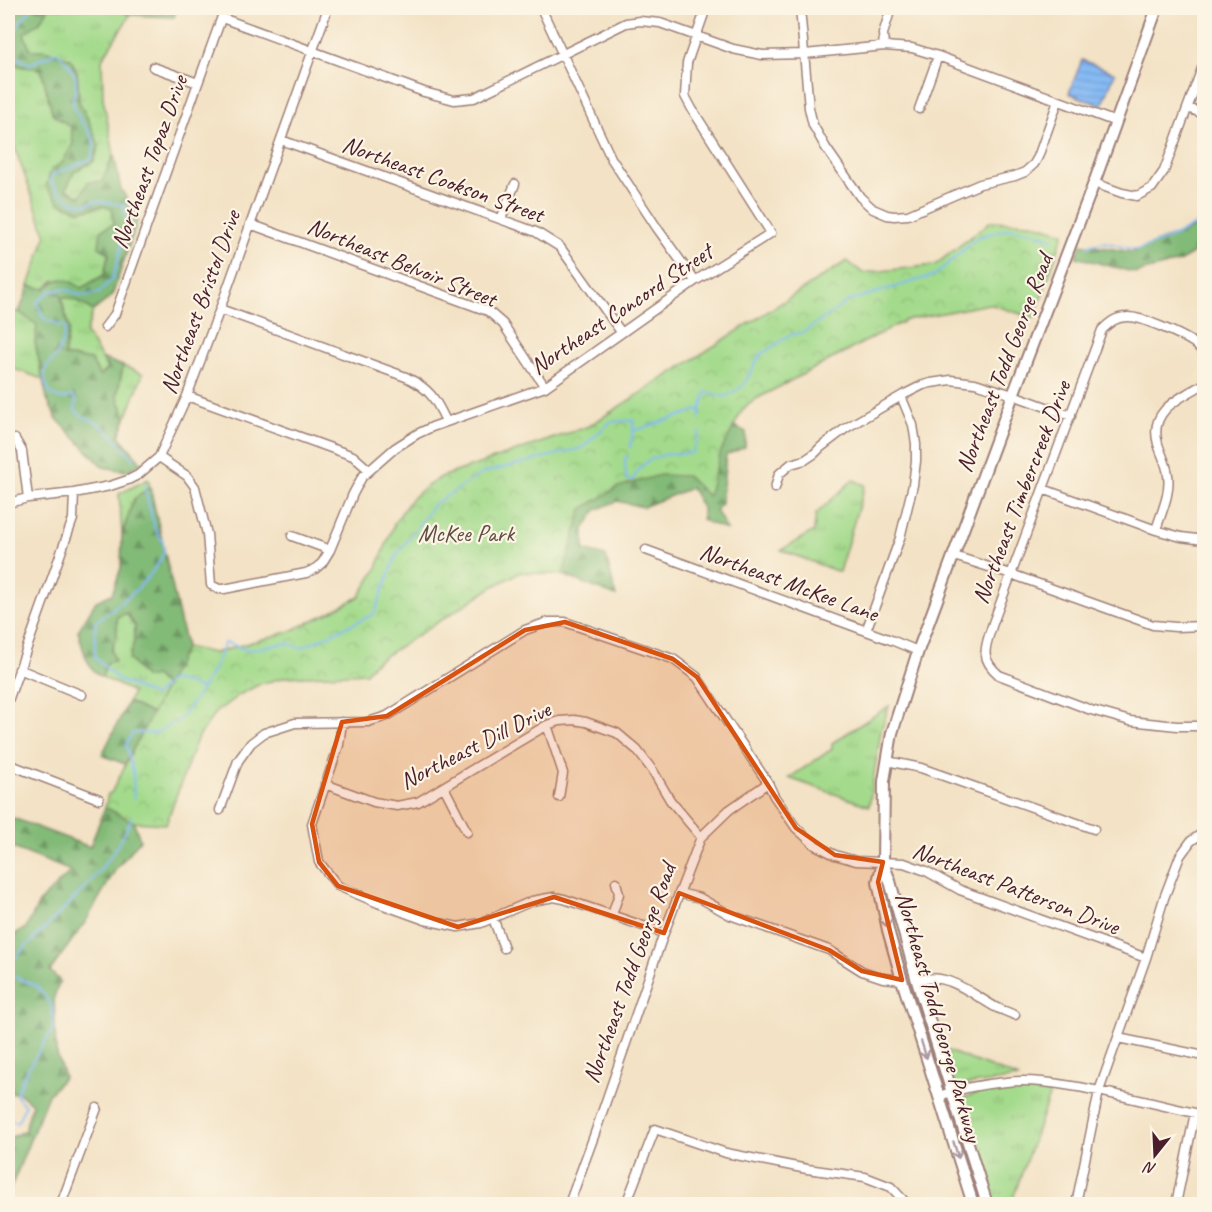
<svg xmlns="http://www.w3.org/2000/svg" width="1212" height="1212" font-family="Caveat,sans-serif">
<style>
.grass{fill:url(#grass-tufts);stroke:#767c5b;stroke-width:1.5}
.forest{fill:url(#forest-firs);stroke:#666c51;stroke-width:1.5}
.park{fill:url(#park-crowns);stroke:#767c5b;stroke-width:1.5}
.water{fill:url(#water-rules);stroke:#686c90;stroke-width:1.5}
.lines{fill:none;stroke-linecap:round;stroke-linejoin:round}
.stream{stroke:#85baf4;stroke-width:2}
.minor-casing{stroke:#9e8078;stroke-width:11}
.major-casing{stroke:#9e8078;stroke-width:14}
.minor{stroke:#fff;stroke-width:8}
.major{stroke:#fff;stroke-width:10}
.oneway{stroke:#ae9aa0}
.marked{fill:#d8530f;fill-opacity:0.2;stroke:#d8530f;stroke-width:4.5;stroke-linejoin:round}
.labels{text-anchor:middle;dominant-baseline:central;stroke-width:4.5;stroke-linejoin:round;paint-order:stroke}
.street-label{font-size:24px;fill:#4a1f2b;stroke:#fcf5e5}
.park-label{font-size:24px;fill:#604e43;stroke:#fcf5e5}
</style>
<defs>
<pattern id="grass-tufts" width="24" height="20" patternUnits="userSpaceOnUse" patternTransform="scale(1.5)"><rect width="24" height="20" fill="#a3da8b"/><path d="M3 7l-1-3M5 7V3M7 7l1-3M15 17l-1-3M17 17v-4M19 17l1-3" fill="none" stroke="#8ebb78"/></pattern>
<pattern id="forest-firs" width="22" height="20" patternUnits="userSpaceOnUse" patternTransform="scale(1.5)"><rect width="22" height="20" fill="#82ba77"/><path d="M5 1l3.5 6h-7zM16 11l3.5 6h-7z" fill="#6c9762"/></pattern>
<pattern id="park-crowns" width="20" height="18" patternUnits="userSpaceOnUse" patternTransform="scale(1.5)"><rect width="20" height="18" fill="#a3da8b"/><path d="M2 6a3 3 0 1 1 6 0M12 15a3 3 0 1 1 6 0" fill="none" stroke="#8ebb78"/></pattern>
<pattern id="water-rules" width="6" height="5" patternUnits="userSpaceOnUse" patternTransform="scale(1.5)"><rect width="6" height="5" fill="#85baf4"/><path d="M0 2.5h6" fill="none" stroke="#749fd1"/></pattern>
</defs>
<rect width="100%" height="100%" fill="#fcf5e5"/>
<filter id="ink" filterUnits="userSpaceOnUse"><feTurbulence type="fractalNoise" baseFrequency=".0167" numOctaves="2"/><feDisplacementMap in="SourceGraphic" scale="12" xChannelSelector="R" yChannelSelector="G"/><feConvolveMatrix kernelMatrix="1 2 1 2 8 2 1 2 1" color-interpolation-filters="sRGB"/></filter>
<filter id="wash" filterUnits="userSpaceOnUse"><feTurbulence type="fractalNoise" baseFrequency=".008" numOctaves="4" result="noise"/><feDisplacementMap in="SourceGraphic" scale="24" xChannelSelector="R" yChannelSelector="G"/><feGaussianBlur stdDeviation="1.35" result="paint"/><feColorMatrix in="noise" values="0 0 0 0 0 0 0 0 0 0 0 0 0 0 0 0 0 1.4 0 .05"/><feComposite in="paint" operator="in"/></filter>
<g filter="url(#wash)">
<rect width="100%" height="100%" fill="#f3e2c5"/>
<path class="grass" d="M49,8H114L130,15L102,59L103,98L114,155L102,181L80,197L66,189L74,172L94,161L89,121L79,102L77,71L30,51L23,33L39,23Z
M8,57L19,66L41,69L53,115L71,127L73,144L63,162L51,170L80,211L103,206L113,209L114,224L104,275L82,288L54,280L45,289L29,286L46,236L8,128Z
M61,296C73,298 83,303 93,311L86,333L102,358L107,369L100,377L64,356L69,329Z
M8,311L19,312L38,325L35,342L43,379L8,367Z
M123,366L143,374L126,418L117,396Z
M148,479L150,487L134,499L122,534L119,494Z
M853,480L865,485L839,572L781,550L814,531L816,514Z
M126,613L135,626L134,642L130,660L155,676L166,687L152,714L128,702L133,692L102,677L117,635V617Z
M889,706L881,731L869,806L789,778L832,749V743Z
M940,1048L1019,1078L956,1086L951,1082Z
M1018,1089L1050,1093L1011,1204H988L959,1103C967,1090 1003,1090 1018,1089Z"/>
<path class="forest" d="M8,8H49L39,23L24,33L30,50H44L71,59L77,71L79,102L89,121L99,146L94,161L74,172L66,189L80,197L88,182L102,181L114,155L121,190L139,216L112,296L93,311C83,303 73,298 61,297L69,329L64,356L91,360L100,376L107,369L102,358L123,366L117,396L126,418L119,436L142,463L126,471L103,467L56,418L47,399L35,342L37,325L19,312L29,286L45,289C61,274 65,278 82,288L104,275L109,253L99,247L101,230L114,224L112,209L103,206L80,211L60,203L46,186L51,170L63,162L73,144L71,127L53,115L41,69L19,66L8,57Z
M114,8H177L174,17L130,15Z
M1204,224V247L1179,262L1136,273L1076,257L1081,244L1132,252Z
M723,425L734,426L746,432L745,447L726,455L721,505L716,510L727,530L702,520V508L691,488L643,507L617,501L596,510L584,529V550L606,556L616,596L563,575L522,572L525,513Z
M150,487L186,647L166,687L155,676L145,678L129,659L134,642L135,626L127,613L117,617V635L111,650L115,661L107,663L102,677C86,669 83,647 78,631L96,601L112,594L121,568L122,534L134,499Z
M128,702L152,714L125,764L102,755Z
M105,807L134,822L140,840L116,869L86,921L50,971L60,981L54,997L56,1051L64,1077L48,1095L10,1190L8,1192V1139L25,1130L32,1104L18,1092L8,1094V938L26,928L40,901L71,871L8,846V816L90,847Z"/>
<path class="park" d="M991,221L1032,223L1064,233L1034,318L989,304L906,320L756,399L743,409L721,451L708,496L687,476L660,475L618,487L582,509L563,575L521,572L494,586L374,663L366,673L286,677L260,684L239,695L215,713L197,739L166,824L134,822L105,807L108,794L111,793L186,647L214,653L291,631L334,610L359,597L376,570L395,522L411,499L427,486L441,477L589,426L847,261L863,273L935,265Z"/>
<path class="water" d="M1082,60L1115,73L1102,106L1069,93Z"/>
<g class="lines">
<path class="stream" d="M32,8C21,21 3,39 17,56C19,60 26,62 30,64L56,52C63,56 76,73 76,82C77,88 73,94 73,100C73,104 75,110 77,113C84,133 101,133 91,159L52,175L51,182L62,195L75,203L87,204L97,201L124,205L127,226L113,278L99,293L82,296L66,289L50,291L37,302L43,318L66,328C63,337 62,347 57,355C54,359 50,362 47,366C41,376 47,395 58,398C63,400 68,398 72,396L76,400L75,410C81,418 92,419 100,425C113,433 124,449 135,460
M8,24L13,32
M1087,246L1104,242L1137,250L1170,238L1204,220
M700,418L701,409
M630,447L633,432
M628,455L625,460L626,479L633,480C635,476 637,470 641,467C653,453 675,453 692,453L700,432
M144,485L155,529L163,542L164,553C147,586 124,600 95,622V657L117,679L154,696L171,680L186,683L202,689
M134,799L133,772L126,744L133,733H156L180,719L202,689L215,666L225,642L247,650L287,643L301,648L374,614L396,556L434,504L483,473L582,448L610,422L634,420L633,431L701,409L706,392L725,397L743,386L760,355L790,335L804,332L848,301L935,275L978,237L1010,228L1032,232L1054,239
M8,1118L17,1123L25,1106L16,1095L26,1072L53,1029L52,1006L37,986L8,974L12,960C27,946 41,932 56,917C85,888 117,856 132,817"/>
</g>
</g>
<g filter="url(#ink)">
<g class="lines">
<defs>
<path id="minor" d="M541,8L611,158L657,228L695,281
M800,8L809,108L813,125L826,148L860,197L873,209L887,215L894,216L908,215L980,184L1015,176L1025,172L1034,164L1038,157L1058,101
M222,18L424,92L454,100L474,98L626,23L640,21L660,23L733,49L762,55L805,54L884,46L912,48L938,56L1116,122
M884,46L883,34L891,8
M153,67L198,83
M1188,108L1204,114
M919,109L938,56
M281,140L536,232L560,247L621,332
M1094,183L1122,193L1137,196L1152,188L1164,171L1204,63
M501,219L515,184
M250,224L488,311L503,324L545,387
M220,309L406,377C430,389 435,398 446,421
M105,327L115,314L225,8
M1204,353C1201,350 1198,346 1194,343C1182,335 1141,316 1127,317C1116,317 1110,322 1102,330L993,623C986,646 978,657 999,675L1091,710L1130,721L1177,726H1204
M187,396L353,456L369,470
M15,439L22,451L28,498
M159,457L187,476L195,487L207,534L211,585L219,589H224L306,573L315,569L322,563L330,550L353,494L362,477L395,448L417,434L432,427L545,387L695,281L771,233L692,109L685,96L687,63L706,8
M775,488L779,474L791,464L805,460L814,454L821,447L846,428L903,395L923,385L931,383L951,380L975,383L1013,395L1071,416
M1043,489L1156,530L1181,537L1204,540
M8,503L28,498L74,493L110,486L128,480L138,475L159,457L187,396L220,309L328,8
M1156,530C1161,513 1171,493 1168,475C1167,464 1161,454 1158,444C1148,410 1180,398 1204,384
M292,536L330,550
M646,550L891,640L918,651
M954,556L1011,574L1153,625L1176,627L1204,626
M866,631L900,538L913,485L916,461V444L913,425L901,396
M19,669L82,695
M8,701L73,519L74,493
M342,722L339,745L312,824L319,862L338,886L378,903L425,920L458,927L481,923L532,901L554,897L564,899L664,933
M547,725L563,773L559,797
M887,761L921,768L1094,829
M8,764L99,799
M325,784L374,802L397,806L418,802L547,725L560,721L574,720L586,722L617,733L637,750L653,771L670,800L701,837
M444,787L467,832
M220,810L238,761L251,743L264,733L295,723L368,722L387,716L525,630L548,622H565L673,659L697,677L768,783L774,796L796,828L815,845L835,855L856,861L904,863L926,871L960,890L1146,958
M679,893L700,898L730,915L829,950L862,971L883,978L902,980
M612,915L619,894L616,882
M493,918L504,948
M917,981C946,970 973,995 997,1008C1003,1010 1009,1013 1015,1015
M1118,1038L1204,1056
M939,1096C961,1088 984,1084 1006,1082C1032,1079 1059,1084 1084,1088C1124,1096 1164,1106 1204,1115
M61,1204L97,1108
M569,1204L594,1136L664,933L701,837L729,810L768,783
M626,1204L655,1129L726,1153L807,1169L865,1177L891,1187L907,1204
M1076,1204L1099,1091L1146,958L1164,898L1180,856L1191,841L1204,832
M1176,1204L1195,1113"/>
<path id="major" d="M883,863L890,881L917,981L987,1204
M973,1204L902,980L888,930L878,882L883,862L884,781L892,733L918,651L1013,395L1094,183L1157,8"/>
</defs>
<use href="#minor" class="minor-casing"/>
<use href="#major" class="major-casing"/>
<use href="#minor" class="minor"/>
<use href="#major" class="major"/>
</g>
<defs><path id="oneway-shaft" d="M-6 0H5M1.5-3L5.5 0L1.5 3" fill="none" stroke-width="1.6" stroke-linecap="round" stroke-linejoin="round" transform="scale(1.5)"/></defs>
<g class="oneway">
<use href="#oneway-shaft" transform="translate(886 919) rotate(78)"/>
<use href="#oneway-shaft" transform="translate(924 1050) rotate(72)"/>
<use href="#oneway-shaft" transform="translate(956 1150) rotate(73)"/>
</g>
</g>
<path class="marked" d="M565,622L673,659L697,677L796,828L835,855L883,862L878,882L902,980L862,971L829,950L679,893L664,933L554,897L458,927L338,886L319,862L312,824L342,722L387,716L525,630Z"/>
<g class="labels">
<g class="street-label">
<text transform="translate(149 162) rotate(-70)">Northeast Topaz Drive</text>
<text transform="translate(443 179) rotate(20)">Northeast Cookson Street</text>
<text transform="translate(402 262) rotate(22)">Northeast Belvoir Street</text>
<text transform="translate(200 302) rotate(-70)">Northeast Bristol Drive</text>
<text transform="translate(621 309) rotate(-34)">Northeast Concord Street</text>
<text transform="translate(1004 363) rotate(-69)">Northeast Todd George Road</text>
<text transform="translate(1021 492) rotate(-69)">Northeast Timbercreek Drive</text>
<text transform="translate(789 582) rotate(20)">Northeast McKee Lane</text>
<text transform="translate(475 745) rotate(-27)">Northeast Dill Drive</text>
<text transform="translate(1016 888) rotate(21)">Northeast Patterson Drive</text>
<text transform="translate(629 973) rotate(-70)">Northeast Todd George Road</text>
<text transform="translate(939 1017) rotate(74)">Northeast Todd George Parkway</text>
</g>
<g class="park-label">
<text x="466" y="533">McKee Park</text>
</g>
</g>
<rect width="1212" height="1212" fill="none" stroke="#fcf5e5" stroke-width="30"/>
<g transform="translate(1155 1155) rotate(198)" stroke="#fcf5e5" stroke-width="4.5" paint-order="stroke">
<path d="M0-4.5L10 22L0 15L-10 22Z" fill="#4a1f2b"/>
<text y="-9" font-size="16" font-weight="bold" text-anchor="middle" fill="#4a1f2b">N</text>
</g>
</svg>
